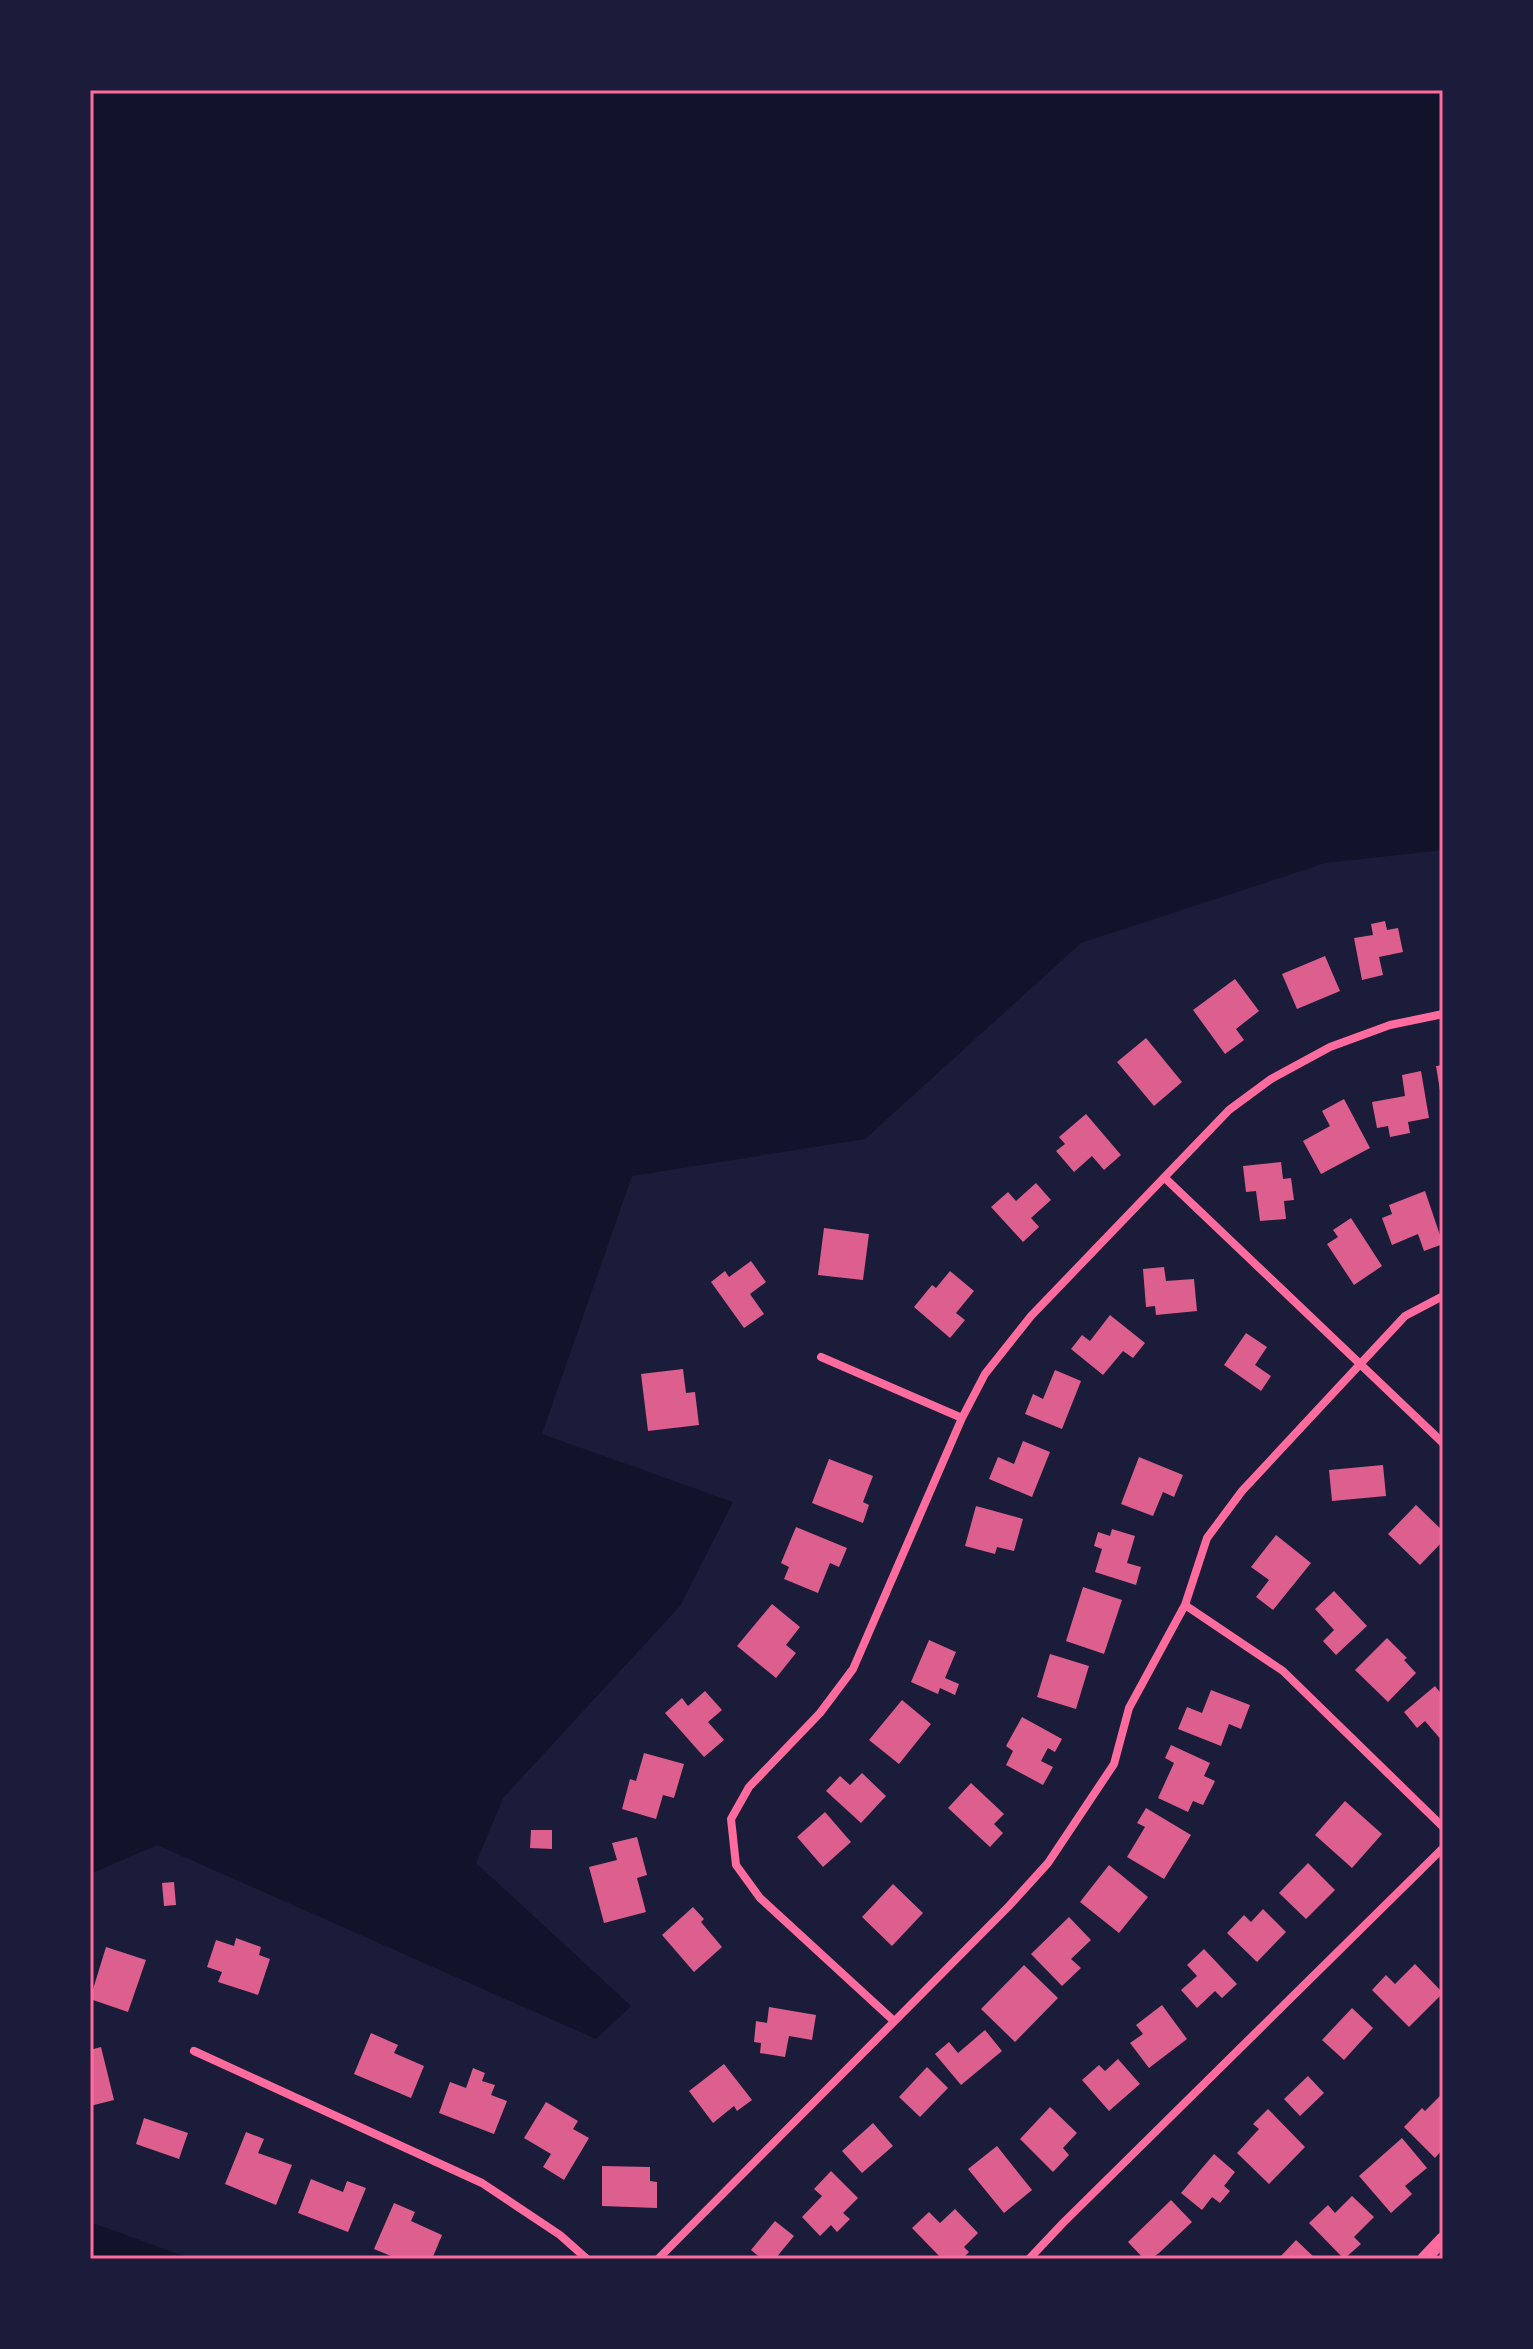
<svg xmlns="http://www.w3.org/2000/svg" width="1533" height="2349" font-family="Karla,sans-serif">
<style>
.water{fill:#12122b}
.building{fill:#dd5f8e}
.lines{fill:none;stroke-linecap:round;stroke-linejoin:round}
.minor{stroke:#ff6b9d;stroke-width:8}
.tertiary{stroke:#ff6b9d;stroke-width:14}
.neatline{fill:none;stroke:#ff6b9d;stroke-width:3}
</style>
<rect width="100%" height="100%" fill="#1b1b3a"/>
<path class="water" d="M90,90H1443V850L1325,863L1081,943L865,1139L632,1176L542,1434L733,1502L680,1606L503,1798L476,1863L631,2006L596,2039L157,1845L90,1874Z
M90,2222L189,2258L190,2259H90Z"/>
<path class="building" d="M1385,921L1387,930L1398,928L1403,952L1379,957L1383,975L1362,980L1354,938L1373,935L1371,924Z
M1325,956L1340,991L1297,1009L1282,974Z
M1235,979L1259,1011L1236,1029L1244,1040L1225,1054L1193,1010Z
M1146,1038L1182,1082L1154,1106L1117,1062Z
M1443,1065V1097H1441L1436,1066Z
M1421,1071L1429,1118L1408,1122L1410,1133L1390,1137L1388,1126L1377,1128L1372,1102L1405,1096L1402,1075Z
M1344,1099L1370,1148L1321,1174L1303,1141L1330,1126L1322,1111Z
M1086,1114L1121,1155L1104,1170L1092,1156L1074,1172L1056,1151L1065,1144L1059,1137Z
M1281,1162L1283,1179L1291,1178L1294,1200L1284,1201L1286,1219L1260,1221L1256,1191L1246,1192L1243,1166Z
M1036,1183L1051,1200L1031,1218L1039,1227L1023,1242L991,1207L1008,1192L1016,1201Z
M1425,1191L1443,1244L1424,1251L1418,1234L1392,1245L1382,1218L1392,1214L1389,1205Z
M1351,1218L1382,1266L1354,1285L1327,1244L1338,1237L1333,1230Z
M824,1228L869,1234L863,1280L818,1275Z
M751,1261L766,1282L750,1294L764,1314L744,1328L711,1282L725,1271L729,1277Z
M1164,1267L1166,1281L1194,1279L1197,1311L1156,1315L1155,1306L1146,1307L1143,1269Z
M950,1271L974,1291L956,1313L965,1320L950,1338L914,1307L932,1285L936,1288Z
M1110,1315L1145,1343L1133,1358L1123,1351L1103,1375L1071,1349L1082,1335L1090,1341Z
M1246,1333L1267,1347L1255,1365L1271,1376L1261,1391L1224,1365Z
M683,1369L686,1393L695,1392L699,1425L648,1431L641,1374Z
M1055,1370L1081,1381L1062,1429L1025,1414L1033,1394L1043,1399Z
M1023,1441L1050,1452L1032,1497L989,1479L998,1457L1014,1464Z
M1139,1457L1183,1475L1174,1497L1163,1492L1153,1516L1121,1504Z
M829,1459L873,1476L863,1502L869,1505L863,1523L812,1503Z
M1383,1465L1386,1496L1332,1501L1329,1470Z
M1416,1505L1443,1531V1541L1420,1565L1388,1534Z
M976,1506L1023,1519L1014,1551L997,1547L995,1554L965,1546Z
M796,1527L847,1548L839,1567L830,1563L818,1593L784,1579L789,1567L781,1563Z
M1112,1529L1135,1536L1127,1563L1141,1567L1136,1585L1095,1572L1102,1549L1094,1546L1098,1532L1110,1536Z
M1276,1535L1311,1563L1273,1610L1256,1597L1269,1580L1251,1567Z
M1083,1587L1122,1600L1104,1654L1066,1641Z
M1334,1591L1367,1626L1336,1655L1323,1641L1334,1630L1315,1609Z
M772,1604L800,1627L786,1645L796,1653L776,1678L737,1646Z
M1387,1638L1407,1658L1404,1660L1416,1673L1388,1702L1355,1670Z
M929,1640L956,1652L945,1678L959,1684L955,1695L940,1688L938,1694L911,1682Z
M1050,1654L1089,1666L1076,1709L1037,1697Z
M1435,1686L1443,1696V1742L1425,1721L1417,1728L1404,1712Z
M1211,1690L1250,1705L1241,1729L1229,1724L1221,1746L1178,1729L1187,1707L1202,1713Z
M705,1691L722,1710L708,1722L724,1740L704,1757L665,1713L682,1698L688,1706Z
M902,1700L931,1724L899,1764L869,1740Z
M1022,1717L1062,1739L1055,1752L1048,1748L1041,1761L1053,1767L1043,1785L1006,1765L1013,1751L1006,1746Z
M1171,1745L1210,1763L1204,1776L1215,1781L1203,1805L1193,1801L1188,1812L1158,1798L1174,1763L1165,1758Z
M644,1753L684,1764L674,1798L663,1795L656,1819L622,1809L630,1779L636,1781Z
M862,1773L886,1796L861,1823L826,1791L840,1776L850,1785Z
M971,1783L1004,1814L994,1824L1003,1833L990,1847L948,1808Z
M1345,1801L1382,1834L1352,1868L1315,1835Z
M1146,1808L1191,1835L1164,1879L1127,1857L1145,1827L1137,1823Z
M825,1812L851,1842L823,1867L797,1837Z
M531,1830H552V1849L530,1848Z
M637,1837L647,1875L637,1878L646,1912L604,1923L589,1867L617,1860L612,1843Z
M1308,1863L1335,1890L1306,1919L1279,1893Z
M1109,1865L1148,1897L1119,1933L1080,1902Z
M174,1882L176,1905L164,1906L162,1883Z
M893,1884L923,1913L892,1946L862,1917Z
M693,1907L704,1919L701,1922L722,1947L694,1972L662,1935Z
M1263,1909L1286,1932L1257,1962L1227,1933L1244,1915L1251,1922Z
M1069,1917L1091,1940L1071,1959L1081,1968L1062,1986L1031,1954Z
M236,1938L261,1947L259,1955L270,1959L258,1995L218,1982L222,1972L207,1967L216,1940L234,1946Z
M106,1947L146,1960L128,2012L90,1999Z
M1204,1949L1237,1984L1222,1998L1215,1991L1197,2008L1181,1990L1197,1976L1187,1965Z
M1415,1964L1443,1993L1409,2027L1372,1990L1386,1975L1395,1984Z
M1024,1965L1058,1998L1015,2042L981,2009Z
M1162,2005L1187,2039L1149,2068L1130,2043L1143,2034L1136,2025Z
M769,2007L816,2015L812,2040L789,2036L785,2057L760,2053L761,2043L754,2042L756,2021L767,2023Z
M1352,2008L1373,2028L1344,2060L1322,2040Z
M985,2030L1002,2051L961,2085L935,2054L949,2042L958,2053Z
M371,2033L398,2045L394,2053L424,2066L411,2098L354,2074Z
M101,2047L114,2100L90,2106V2050Z
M1118,2059L1140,2084L1109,2111L1082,2080L1099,2065L1105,2071Z
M724,2064L752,2100L737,2111L734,2106L713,2123L689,2091Z
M927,2067L948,2088L920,2117L899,2097Z
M473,2068L485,2073L482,2081L495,2085L491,2095L507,2101L494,2134L439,2113L450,2082L466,2088Z
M1308,2076L1324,2093L1300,2116L1284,2099Z
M1443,2093V2149L1435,2158L1404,2127L1422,2108L1425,2111Z
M546,2102L578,2121L573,2129L589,2138L564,2180L543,2167L551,2154L524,2138Z
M1050,2107L1077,2133L1063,2148L1069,2155L1053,2172L1020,2139Z
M1268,2109L1305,2147L1269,2184L1237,2153L1259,2129L1253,2124Z
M144,2118L188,2133L179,2159L136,2144Z
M873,2123L893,2146L862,2173L842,2151Z
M246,2132L264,2139L258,2153L292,2165L276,2205L225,2184Z
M1402,2138L1427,2168L1405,2186L1412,2194L1391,2213L1359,2176Z
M997,2146L1032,2190L1004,2213L968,2169Z
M1214,2154L1235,2172L1224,2186L1230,2191L1220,2203L1212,2197L1202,2210L1181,2193Z
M602,2166L650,2167V2181L657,2182V2208L602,2206Z
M831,2171L858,2198L843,2213L850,2219L837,2232L831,2225L820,2236L802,2217L822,2196L814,2189Z
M311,2179L343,2192L347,2181L366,2188L348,2232L298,2213Z
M1352,2196L1374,2217L1354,2237L1361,2244L1344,2259L1309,2223L1328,2205L1335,2213Z
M1171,2200L1192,2222L1159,2253L1151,2259H1144L1128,2242Z
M394,2203L415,2212L411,2221L442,2235L432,2259H398L374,2249Z
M955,2209L978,2233L964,2247L969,2252L962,2259H942L912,2228L929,2212L940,2223Z
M775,2221L794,2236L775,2259H762L751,2250Z
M1296,2240L1316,2259L1280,2257Z"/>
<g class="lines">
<path class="minor" d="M1166,1179L1443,1443
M821,1357L962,1418
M1185,1605L1283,1671L1443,1827
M894,2021L760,1898L736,1865L731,1819L749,1787L820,1713L853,1669L962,1418L985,1374L1031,1316L1229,1110L1271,1079L1330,1047L1390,1025L1443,1014
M194,2051L482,2183L560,2235L587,2259
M658,2259L1009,1906L1048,1863L1114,1764L1129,1708L1185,1605L1207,1538L1242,1491L1405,1316L1443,1296
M1029,2259L1063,2223L1443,1848"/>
<path class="tertiary" d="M1424,2259L1443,2239"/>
</g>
<rect width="1533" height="2349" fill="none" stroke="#1b1b3a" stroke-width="184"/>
<rect x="92" y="92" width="1349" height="2165" class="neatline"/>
</svg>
